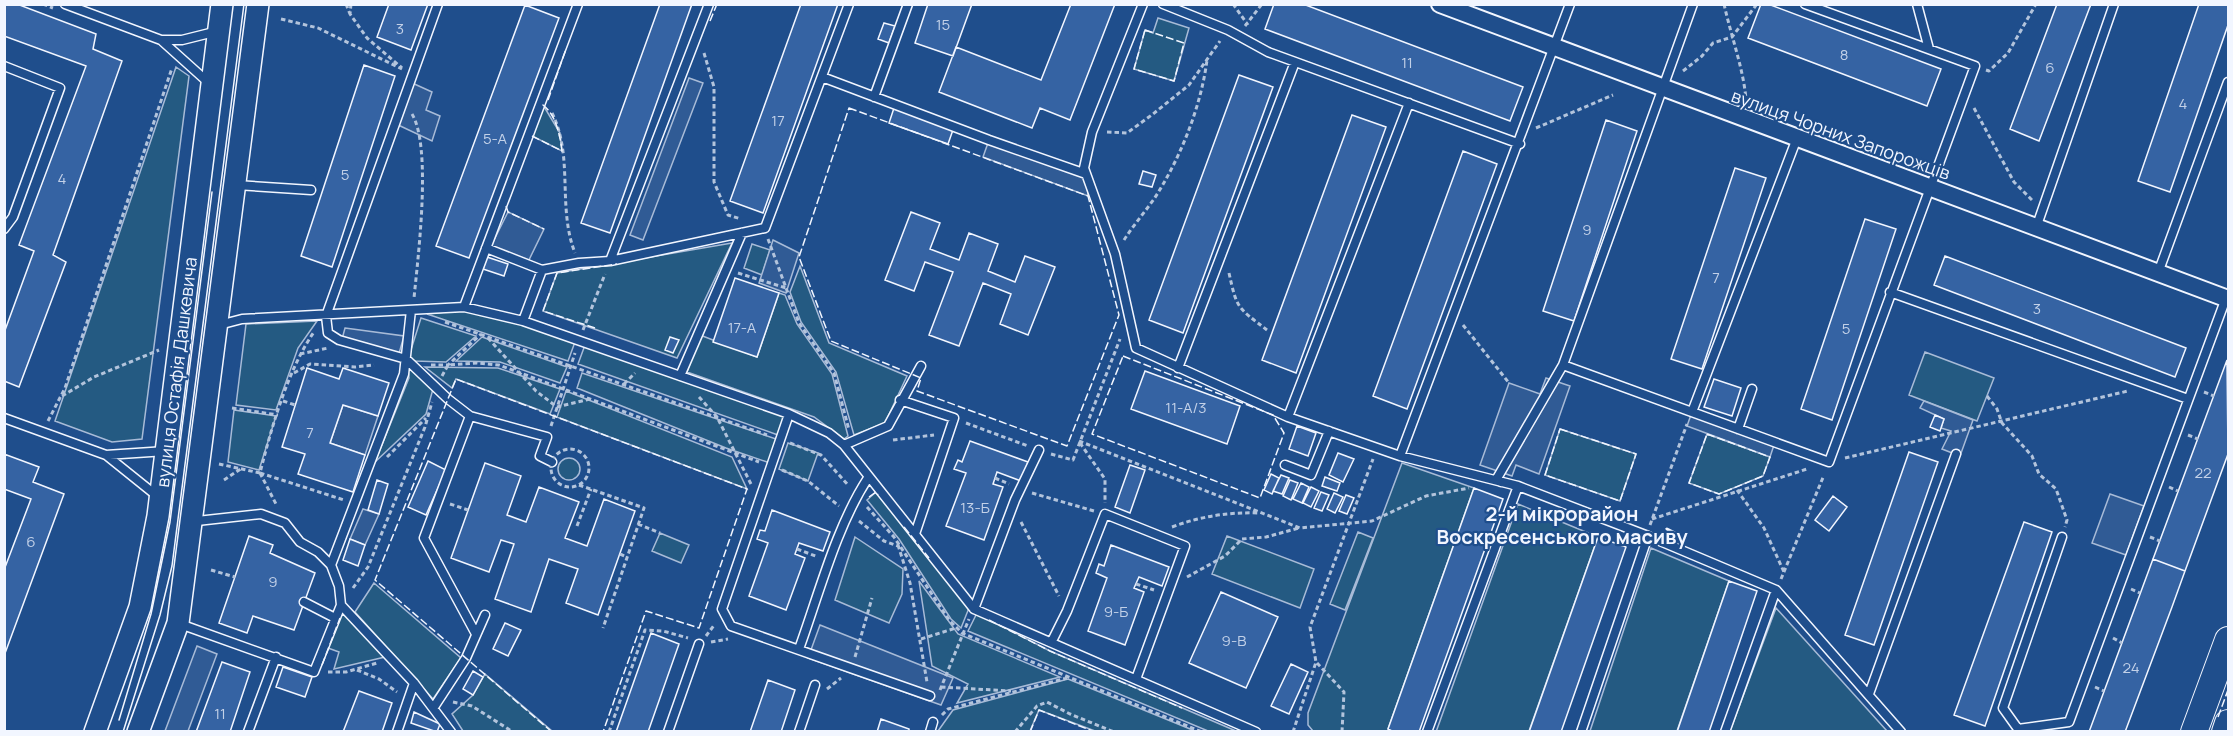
<svg xmlns="http://www.w3.org/2000/svg" width="2233" height="736" font-family="Manrope,sans-serif">
<style>
.green{fill:#245a82;stroke:#a8bbd7;stroke-width:1.5}
.parking{fill:#305b95;stroke:#a8bbd7;stroke-width:1.5}
.building{fill:#3563a3;stroke:#f2f6ff;stroke-width:1.5}
.lines{fill:none;stroke-linecap:round;stroke-linejoin:round}
.service-casing{stroke:#f2f6ff;stroke-width:11}
.minor-casing{stroke:#f2f6ff;stroke-width:20}
.tertiary-casing{stroke:#f2f6ff;stroke-width:24}
.primary-casing{stroke:#f2f6ff;stroke-width:28}
.path{stroke:#b3c4dc;stroke-width:3;stroke-dasharray:4.5 3;stroke-linecap:butt}
.service{stroke:#1f4e8c;stroke-width:8}
.minor{stroke:#1f4e8c;stroke-width:16}
.tertiary{stroke:#1f4e8c;stroke-width:21}
.primary{stroke:#1f4e8c;stroke-width:26}
.tram{stroke:#f2f6ff;stroke-width:1.5}
.fence{stroke:#f2f6ff;stroke-width:1.5;stroke-dasharray:8 3;stroke-linecap:butt}
.wall{stroke:#f2f6ff;stroke-width:3}
.labels{text-anchor:middle;dominant-baseline:central;stroke-width:4.5;stroke-linejoin:round;paint-order:stroke}
.number-label{font-size:15px;fill:#c3d1e8}
.street-label{font-size:18px;fill:#f2f6ff;stroke:#1f4e8c}
.neighbourhood-label{font-size:20px;font-weight:bold;fill:#f2f6ff;stroke:#1f4e8c}
</style>
<rect width="100%" height="100%" fill="#1f4e8c"/>
<path class="green" d="M1158,18L1189,28L1174,81L1134,69L1145,30L1153,33Z
M176,67L189,76L142,439L112,442L55,421Z
M543,105L560,133L562,151L532,136Z
M732,243L677,358L543,311L557,273Z
M752,244L770,250L762,275L744,268Z
M800,266L829,343L907,376L885,423L854,435L836,372L801,322L790,292Z
M779,293L785,295L797,324L832,374L848,436L844,439L814,417L687,372L700,335L757,357Z
M464,310L522,323L575,342L568,361L427,314Z
M421,318L476,336L446,362L414,361L409,356Z
M317,321L298,348L276,410L236,405L246,324Z
M482,337L567,367L560,383L500,362L456,361Z
M585,345L786,415L778,435L578,364Z
M1925,352L1994,378L1977,421L1909,395Z
M408,366L433,389L426,414L375,462L409,378Z
M425,367L498,368L560,389L550,414L456,379L452,388Z
M582,373L776,439L770,463L726,448L577,388Z
M566,391L732,457L747,489L557,417Z
M234,410L276,416L259,470L228,462Z
M1560,429L1636,454L1620,501L1545,475Z
M1707,434L1770,457L1763,476L1719,494L1689,483Z
M788,443L818,453L808,481L779,469Z
M558 469a11 11 0 1 1 22 0a11 11 0 1 1-22 0Z
M1402,463L1474,488L1388,729L1394,731H1313L1308,725V713Z
M876,492L969,608L961,628L951,619L899,539L867,500Z
M1518,504L1598,537L1529,731L1436,732Z
M1358,532L1373,538L1345,610L1330,604Z
M660,533L689,545L681,563L652,551Z
M1227,536L1314,569L1300,608L1212,574Z
M855,537L903,569L902,594L889,623L835,600Z
M1651,548L1729,581L1677,731H1590Z
M919,581L958,634L1060,677L957,703L968,684L932,666Z
M374,583L461,658L433,699L355,612Z
M1776,608L1887,731H1730Z
M343,610L385,657L334,669L339,652L328,648Z
M977,613L1050,651L1236,731H1208L968,631Z
M485,674L552,731H463L452,714L473,695Z
M1068,679L1195,731H1095L1039,710L1030,731H938L953,710Z"/>
<path class="parking" d="M689,78L703,83L643,240L630,235Z
M410,82L432,92L426,110L440,116L432,141L394,123Z
M989,140L1086,174L1088,196L983,157Z
M508,212L544,229L527,264L491,246Z
M773,240L799,253L786,293L759,283Z
M345,328L404,336L398,357L341,343Z
M1546,378L1570,386L1539,474L1516,465L1512,476L1480,465L1509,383L1540,394Z
M1924,401L1973,420L1960,456L1942,449L1951,431L1941,428L1944,419L1920,408Z
M343,405L378,416L365,455L330,443Z
M1692,412L1775,442L1770,457L1687,426Z
M2110,494L2144,506L2126,555L2092,543Z
M363,509L379,514L365,545L350,539Z
M820,625L953,678L941,705L808,658Z
M197,646L217,654L188,731H165Z"/>
<path class="building" d="M4,4H17L96,34L93,49L122,61L53,255L66,262L19,387L4,381V333L34,251L19,245L86,66L4,36Z
M389,4H428L411,50L377,37Z
M660,4H692L610,233L581,223Z
M801,4H838L763,213L730,201Z
M928,4H972L953,56L915,43Z
M1071,4H1115L1070,120L1040,108L1032,128L939,92L956,47L1041,80Z
M1274,4H1303L1523,87L1510,121L1265,29Z
M1761,4H1768L1941,69L1927,106L1748,38Z
M2057,4H2091L2039,141L2010,129Z
M2199,4H2228V25L2170,192L2138,181Z
M525,5L559,18L469,258L436,246Z
M884,23L895,26L889,43L878,39Z
M364,65L395,76L332,267L301,256Z
M1239,75L1273,87L1183,333L1149,320Z
M895,105L954,127L948,144L889,123Z
M1352,115L1386,127L1296,373L1262,360Z
M1606,120L1637,131L1574,321L1543,311Z
M1463,151L1497,164L1407,409L1373,396Z
M1735,168L1766,178L1702,369L1671,359Z
M1143,171L1156,175L1152,187L1139,184Z
M911,212L940,223L930,249L959,260L969,233L998,244L988,271L1015,282L1025,256L1055,267L1028,335L1000,324L1011,294L983,283L959,346L929,335L953,272L925,262L914,291L885,280Z
M1865,219L1896,229L1832,420L1801,409Z
M1945,256L2186,348L2175,377L1934,285Z
M487,257L508,264L504,276L483,269Z
M735,278L779,293L757,357L713,342Z
M670,337L679,340L673,353L665,350Z
M2227,360L2228,454L2185,571L2153,559Z
M307,368L339,379L343,368L389,383L378,416L343,405L330,443L365,455L353,492L298,474L305,454L282,447Z
M1145,371L1240,406L1227,444L1131,409Z
M1714,379L1741,388L1732,416L1704,407Z
M1935,415L1944,419L1940,431L1930,427Z
M1297,426L1316,433L1308,456L1289,449Z
M970,441L1028,462L1021,481L997,472L993,484L1003,487L984,540L946,526L966,473L954,469L958,460L962,462Z
M1909,452L1938,462L1874,645L1845,635Z
M1338,453L1354,459L1343,482L1329,475Z
M4,454L39,467L33,482L64,494L4,656V570L31,499L4,489Z
M428,461L446,470L426,515L408,507Z
M485,463L521,476L507,515L526,522L539,487L579,502L565,538L587,546L604,499L635,511L598,615L566,603L578,569L549,559L531,612L495,599L514,544L501,540L489,572L451,558Z
M1130,465L1145,470L1130,513L1115,507Z
M1271,474L1279,478L1272,494L1264,490Z
M1281,475L1289,478L1282,494L1273,491Z
M1325,477L1340,483L1337,491L1322,486Z
M377,480L388,484L379,514L368,510Z
M1290,480L1298,483L1291,500L1283,496Z
M1301,483L1309,487L1302,503L1293,499Z
M1311,487L1319,491L1311,507L1303,503Z
M1474,488L1503,499L1419,732H1394L1388,729Z
M1321,492L1329,495L1322,511L1314,508Z
M1334,493L1343,497L1335,513L1327,509Z
M1346,495L1354,498L1347,514L1339,511Z
M1833,496L1847,507L1829,531L1815,520Z
M772,510L830,532L823,551L799,543L795,554L805,558L786,610L749,596L768,543L757,539L760,530L765,531Z
M2024,522L2052,532L1985,726L1954,715Z
M249,536L273,545L270,553L315,573L294,630L253,616L247,633L219,623Z
M1598,537L1626,547L1593,641L1561,732H1529Z
M350,539L365,545L358,566L343,560Z
M1111,545L1169,567L1162,586L1139,577L1134,588L1144,592L1125,645L1088,631L1107,578L1096,573L1099,564L1104,566Z
M2153,559L2185,571L2172,607L2125,732H2089Z
M1729,581L1757,591L1720,700L1709,732H1677Z
M1221,592L1278,617L1246,688L1189,663Z
M505,623L521,630L508,656L493,649Z
M651,633L679,644L648,732H616Z
M222,662L250,672L230,732H196Z
M1291,664L1308,672L1289,714L1271,706Z
M283,667L312,677L305,697L276,687Z
M473,671L483,677L473,695L463,689Z
M768,680L795,690L781,732H750Z
M359,691L392,703L382,732H343Z
M414,712L440,724L437,732L411,723Z
M881,719L909,729V732H877Z"/>
<g class="lines">
<defs>
<path id="service" d="M65,4L161,40H182L218,31
M438,4L326,316L328,333L339,340L406,359L448,399L470,416L547,437L540,456L552,462
M1163,4L1228,30L1268,52L1520,144
M1917,4L1929,49
M161,40L210,84
M4,66L60,88L13,217L4,229
M822,77L989,140L1086,174L1084,168L1092,132L1143,4
M874,97L908,4
M1084,168L1115,254L1136,348L1288,417L1400,456L1518,486L1648,536L1776,590L1901,732
M236,185L311,190
M2036,228L2114,4
M486,248L542,270L579,263L610,261L765,228L849,4
M610,261L709,4
M2158,273L2228,82
M1890,292L2188,399
M464,307L578,4
M523,321L542,270
M219,325L242,319L464,307L523,321L789,414L829,433L844,445L974,609L1256,732
M1563,365L1829,462L1975,66L1805,4
M1178,368L1295,62
M680,376L742,233
M900,400L954,418L915,534
M1692,412L1797,138
M789,414L722,609L731,626L930,696
M470,416L424,538L476,634
M1288,417L1409,103
M4,418L106,455
M1738,429L1752,389
M844,445L888,426L921,366
M1400,456L1570,4
M1285,465L1311,475L1329,431
M1501,482L1496,480L1563,365L1693,4
M157,496L106,455L166,451
M193,524L197,521L261,514L285,523L300,542L318,552L331,565L339,586L341,605L414,683L451,732
M331,565L404,374L411,310
M304,602L335,618
M974,609L1015,500L1039,450
M180,624L314,672L341,605
M1052,641L1067,611L1105,514L1185,546L1136,679
M799,649C819,594 836,527 868,478
M1869,694L1956,454
M434,707L466,658L485,615
M2018,729L2003,708L2062,537
M248,732L276,657
M397,732L414,683
M668,732L699,644
M799,732L815,685
M930,732L933,722
M1427,732L1518,486L1513,485
M1581,732L1648,536
M1725,732L1776,590
M2017,732L2018,729L2069,722L2226,298"/>
<path id="minor" d="M1440,4L2228,299"/>
<path id="tertiary" d="M95,732L140,607L158,516L222,4
M138,732L178,623L258,4"/>
<path id="primary" d="M2194,732L2228,640
M2225,732L2228,723"/>
</defs>
<use href="#service" class="service-casing"/>
<use href="#minor" class="minor-casing"/>
<use href="#tertiary" class="tertiary-casing"/>
<use href="#primary" class="primary-casing"/>
<path class="path" d="M43,4L53,8
M346,4L350,14
M351,4L350,14L367,38L402,68
M1233,4L1248,25
M1724,4C1731,36 1743,67 1746,99
M281,19L318,28L402,69
M1245,26L1262,4
M704,53L714,87V182L728,215L741,219
M1986,70L1989,71L2008,53L2036,4
M1683,71L1702,56L1713,43L1732,37L1757,4
M1974,108L2014,182L2033,201
M552,113C574,157 557,207 575,253
M412,114C432,147 418,257 414,298
M1536,128L1613,95
M1107,132L1127,133L1153,114L1189,85L1220,41
M768,239L799,323L834,373L849,430
M1124,240C1133,226 1144,213 1154,199C1180,159 1201,107 1207,60
M738,273L786,288
M1229,273C1237,309 1237,307 1267,330
M445,322L767,435
M1463,325L1509,383
M583,330L605,274
M488,338L536,391L557,407L590,399
M300,354L328,348
M431,365H448L481,334
M294,373L310,364L355,367L374,365
M442,376L448,365L477,363L499,365L759,462
M624,384L635,373
M2204,392L2214,396
M62,396L94,377L159,350
M1987,396L1997,409L2002,423L2032,456L2039,474L2056,489L2067,520L2065,527
M699,397L717,417L751,484
M283,401L295,405
M232,408L278,415
M48,421L65,388L172,68
M966,423L1028,446
M551,426L575,353
M2188,435L2198,439
M893,440L934,435
M1079,441L1300,528L1372,521L1426,496L1469,488
M790,443L821,455L849,486
M1080,443L1105,479V503
M551 468a19 19 0 1 1 38 0a19 19 0 1 1-38 0Z
M1051,454L1073,460L1120,339
M387,457L426,418
M1845,458L2128,391
M219,464L260,473C271,429 288,369 314,332
M782,470L808,481L839,506
M260,473L344,500
M260,473L277,506
M995,478L1009,484
M224,480L242,468
M579,485L644,508L603,628
M2169,487L2178,491
M1737,490L1764,528L1784,572
M1032,493L1094,511
M450,504L468,510
M867,507L894,537L949,620L962,633L1202,732
M1652,519L1807,469
M859,521L884,541L898,546
M1021,522L1059,596
M638,524L660,533
M1650,525L1687,424
M577,526L591,489
M1172,527C1202,516 1228,512 1260,513
M2150,537L2160,541
M898,545L910,583L927,682
M797,549L818,557
M620,554L627,557
M211,570L235,577
M1187,577L1225,556L1242,539L1266,537L1299,528
M1781,579L1824,475
M1136,584L1154,590
M353,588L368,567L425,427L432,402
M2131,589L2140,593
M706,636L715,624
M2113,638L2122,643
M921,639L956,628
M711,642L728,639
M855,657L872,598
M1317,663L1344,692L1342,732
M357,670L379,679L397,692
M328,672H346L377,663
M941,687L1011,691
M2095,687L2104,691
M827,689L841,678
M940,690L969,619
M453,702L472,706L513,732
M942,715L948,709L1067,678
M609,732L645,630L663,631L688,638
M1015,732L1037,706L1047,702L1070,714L1114,732
M1293,732L1316,662L1310,627L1373,459"/>
<use href="#service" class="service"/>
<use href="#minor" class="minor"/>
<use href="#tertiary" class="tertiary"/>
<use href="#primary" class="primary"/>
<path class="tram" d="M119,720L151,614L170,522L212,192
M123,732L160,615L172,566L244,4"/>
<path class="fence" d="M710,21L717,4
M1145,30L1184,43L1174,81L1134,69Z
M548,100L566,49
M849,108L1088,196L1119,315L1067,446L917,391L921,378L831,341L799,257Z
M532,136L562,151C560,135 556,115 543,105L542,108
M506,206L508,212L544,229
M595,328L543,311L557,273L617,264
M1123,356L1273,415L1284,433L1260,498L1092,434Z
M1560,429L1636,454L1620,501L1545,475Z
M1707,434L1770,457L1763,476L1719,494L1689,483Z
M869,497L876,492L878,495
M904,527L929,558
M989,620L1050,651L1182,708
M322,665L340,618
M2218,717L2228,690
M552,732L375,580L456,379L747,489L699,628L646,611L603,732
M1030,732L1039,710L1095,732"/>
<path class="wall" d="M1667,529L1683,537"/>
</g>
<g class="labels">
<g class="number-label">
<text x="943" y="24">15</text>
<text x="400" y="28">3</text>
<text x="1844" y="54">8</text>
<text x="1407" y="62">11</text>
<text x="2050" y="67">6</text>
<text x="2183" y="103">4</text>
<text x="778" y="120">17</text>
<text x="495" y="138">5-А</text>
<text x="345" y="174">5</text>
<text x="62" y="178">4</text>
<text x="1587" y="229">9</text>
<text x="1716" y="277">7</text>
<text x="2037" y="308">3</text>
<text x="742" y="327">17-А</text>
<text x="1846" y="328">5</text>
<text x="1186" y="407">11-А/3</text>
<text x="310" y="432">7</text>
<text x="2203" y="472">22</text>
<text x="975" y="507">13-Б</text>
<text x="31" y="541">6</text>
<text x="273" y="581">9</text>
<text x="1116" y="611">9-Б</text>
<text x="1234" y="640">9-В</text>
<text x="2131" y="667">24</text>
<text x="220" y="713">11</text>
</g>
<g class="street-label">
<text transform="translate(1841 134) rotate(20)">вулиця Чорних Запорожців</text>
<text transform="translate(176 372) rotate(-83)">вулиця Остафія Дашкевича</text>
</g>
<g class="neighbourhood-label">
<text x="1562" y="513">2-й мікрорайон<tspan x="1562" dy="23">Воскресенського масиву</tspan></text>
</g>
</g>
<rect width="2233" height="736" fill="none" stroke="#f2f6ff" stroke-width="12"/>
</svg>
